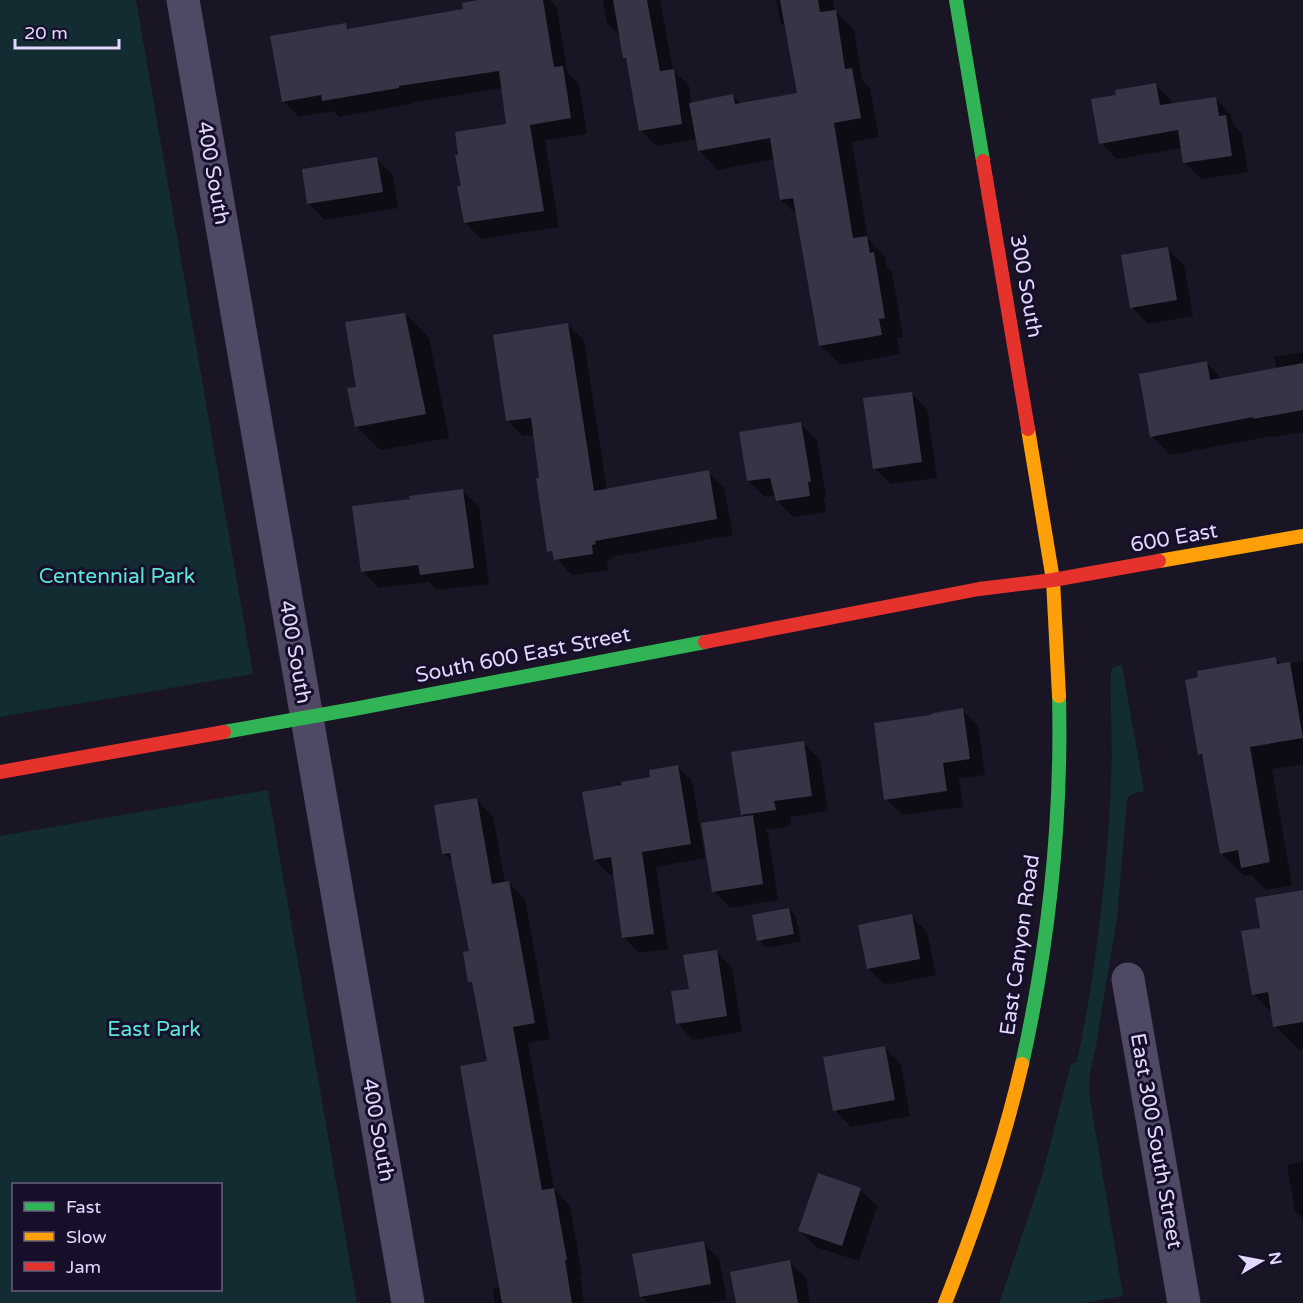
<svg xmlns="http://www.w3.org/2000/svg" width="1303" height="1303" font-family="'Varela Round',sans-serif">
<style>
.green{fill:#122c32;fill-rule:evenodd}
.shadow{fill:#0007}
.building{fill:#393346}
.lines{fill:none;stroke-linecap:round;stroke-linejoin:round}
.street{stroke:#4f4965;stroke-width:33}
.fast{stroke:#30b455;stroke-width:14}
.slow{stroke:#ff9f0a;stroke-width:14}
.jam{stroke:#e5322d;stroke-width:14}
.labels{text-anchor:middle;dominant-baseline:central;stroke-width:6;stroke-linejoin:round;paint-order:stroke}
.street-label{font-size:21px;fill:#e1d7ff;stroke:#170f2a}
.park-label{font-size:21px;fill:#5be7d8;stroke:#170f2a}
</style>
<rect width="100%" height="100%" fill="#1a1524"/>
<path class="green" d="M0,0H136L253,674L0,717Z
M1122,665L1144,791C1137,793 1131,793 1127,799L1117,918L1096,1046L1090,1073L1089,1093L1123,1296L1082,1303H999L1042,1176L1071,1064L1077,1062C1096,970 1107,876 1111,782C1113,745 1110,709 1111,672L1113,667Z
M268,790L357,1303H0V836ZM14,1184H220V1290H14Z"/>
<path class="shadow" d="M488,0H550L557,8L567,72L579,84L587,134L545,140L559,227L481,239L465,222L462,187L508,126L503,88L414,102L415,103L339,117L334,111L299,117L283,101L345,24L350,30L465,10Z
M603,0H660L673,70L689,86L692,104L733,96L741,104L799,94L787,29L780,22L776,0H833L835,11L854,30L862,80L870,88L879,137L852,142L868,239L885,256L887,267L892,272L903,337L897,338L900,354L840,365L821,346L798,216L781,200L775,159L718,170L700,151L697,139L656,146L640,130L628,61L625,58L621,37L607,23Z
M1156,85L1172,101L1173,105L1215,98L1231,115L1233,124L1241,132L1248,172L1201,179L1185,163L1182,148L1117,159L1101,143L1118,96Z
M377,159L393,175L398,208L325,220L309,204Z
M1167,249L1184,265L1193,316L1148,324L1132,307Z
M405,314L429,338L449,438L380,450L356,426L358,388Z
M568,325L584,341L607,490L708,472L724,488L733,535L611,557V560H607L608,570L572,575L549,551L535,435L523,436L507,420Z
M1303,352V432L1273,437L1272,436L1170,455L1151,436L1207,363L1223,380L1277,370L1274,357Z
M911,393L927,409L937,478L891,484L874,468Z
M800,424L817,440L826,497L824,499L826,512L794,517L777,501L776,495L765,497L748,481Z
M463,491L479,507L489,584L437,590L429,582L379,588L363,572L411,500Z
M1276,659L1282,665L1303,661V764L1272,769L1292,885L1266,890L1251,875L1244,876L1221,853L1205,760L1199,754Z
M962,710L978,726L985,775L959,778L963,807L902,815L886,799Z
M803,743L820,759L828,811L790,817L791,826L765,830L768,833L778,900L730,908L714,891L745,818L742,814Z
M677,766L692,781L705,858L656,867L668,949L639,953L624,937L615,874L610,875L595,860L624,786L652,778Z
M476,799L493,816L505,883H509L525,899L550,1039L528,1043L554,1189L570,1206L582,1275L580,1276L584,1303H495L493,1288L501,1287L488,1063L474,986L470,981V952L454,864L444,853Z
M1303,891V1050H1299L1275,1026L1273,1014L1253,994L1262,930Z
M789,909L796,917L801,941L767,948L759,940Z
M911,916L927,932L936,975L885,985L869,969Z
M716,951L732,967L742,1032L693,1040L677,1023L690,990Z
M884,1047L901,1064L910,1116L851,1127L835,1110Z
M1303,1162V1219L1295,1211L1287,1165Z
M818,1175L860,1190L877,1206L859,1261L816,1247L800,1231Z
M703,1243L719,1259L727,1300L709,1303H648L641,1296Z
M789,1262L806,1278L810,1303H738Z"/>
<path class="building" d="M478,0H543L554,67L563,66L571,118L530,125L544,211L464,223L457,186H461L455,155H458L455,132L506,124L499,71L399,86V88L322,101L321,95L282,102L270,36L346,23L347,29L463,9L462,3Z
M613,0H647L660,71L674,69L682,124L639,131L626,58H623Z
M780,0H818L820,12L836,10L845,69L852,68L861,118L834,123L853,238L867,236L870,253L874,252L885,318L879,319L882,335L819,346L793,198L780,200L770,138L698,151L689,103L733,94L735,104L797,93Z
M1156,83L1160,105L1216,97L1219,116L1226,115L1232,156L1183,163L1178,130L1099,144L1091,99L1116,95L1115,90Z
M377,157L383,192L307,204L302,169Z
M1168,247L1177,300L1130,308L1121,255Z
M405,313L426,414L355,427L347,388L356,387L345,322Z
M568,323L594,491L709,470L717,519L595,541L596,544L592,545L593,554L554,560L552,551L547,552L536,478H539L531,418L506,421L493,335Z
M1207,361L1210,380L1303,363V410L1253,419V417L1150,437L1139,374Z
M912,392L922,462L873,469L863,398Z
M801,422L811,481L808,482L810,496L776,501L770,478L747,481L739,432Z
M463,489L474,568L420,575L418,565L361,572L352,506L410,499L409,496Z
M1276,657L1277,664L1290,662L1303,738L1250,747L1270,862L1241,868L1238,850L1220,854L1202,754L1198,755L1185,680L1198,677L1197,671Z
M963,708L970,759L943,763L947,791L884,800L874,723L930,715L934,713Z
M804,741L812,796L774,801L776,810L741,815L731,752Z
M678,765L691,844L642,852L654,934L622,938L611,857L594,860L582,792L622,785L621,782L650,777L649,770Z
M477,798L492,884L509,881L535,1023L513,1027L542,1190L554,1188L567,1260H565L572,1303H502L460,1066L487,1061L472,982H468L463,952L469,951L450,853L442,854L434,805Z
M753,815L763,884L712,892L701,823Z
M1303,890V1022L1273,1027L1268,992L1252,995L1241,931L1260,928L1255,898Z
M789,908L794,934L757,941L752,915Z
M912,914L920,959L867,969L858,925Z
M717,950L727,1016L676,1024L671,991L689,989L683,955Z
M885,1046L895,1100L833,1111L823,1057Z
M818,1173L861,1188L842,1246L798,1231Z
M704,1241L711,1284L640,1297L632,1254Z
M790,1260L798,1303H736L730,1272Z"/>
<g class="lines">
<path class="street" d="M183,0L408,1303
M1128,979L1184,1303"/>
<path class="fast" d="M956,0L983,161
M224,732L354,709L705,642
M1022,1064C1049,943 1062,820 1059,696"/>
<path class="slow" d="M1028,429L1053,580L1059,696
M1159,561L1303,536
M945,1303C976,1225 1003,1146 1022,1064"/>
<path class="jam" d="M983,161L1028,429
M705,642L979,589L1053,580L1159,561
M0,772L224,732"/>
</g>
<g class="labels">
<g class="street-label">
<text transform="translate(213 173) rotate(80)">400 South</text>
<text transform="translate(1026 286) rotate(80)">300 South</text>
<text transform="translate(1174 538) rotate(-10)">600 East</text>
<text transform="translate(295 652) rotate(80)">400 South</text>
<text transform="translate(523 655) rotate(-11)">South 600 East Street</text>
<text transform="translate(1020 945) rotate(-82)">East Canyon Road</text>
<text transform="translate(378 1130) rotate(80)">400 South</text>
<text transform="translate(1156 1141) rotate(80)">East 300 South Street</text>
</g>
<g class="park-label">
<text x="117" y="576">Centennial Park</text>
<text x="154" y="1029">East Park</text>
</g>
</g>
<rect x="12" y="1183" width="210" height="108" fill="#170f2a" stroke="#685f7f" stroke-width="1.5"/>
<rect x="24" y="1202" width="30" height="9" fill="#30b455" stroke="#685f7f" stroke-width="1.5"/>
<text x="66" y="1213" font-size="18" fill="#e1d7ff">Fast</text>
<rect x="24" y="1232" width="30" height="9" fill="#ff9f0a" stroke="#685f7f" stroke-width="1.5"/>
<text x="66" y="1243" font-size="18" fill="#e1d7ff">Slow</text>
<rect x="24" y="1262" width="30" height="9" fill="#e5322d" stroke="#685f7f" stroke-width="1.5"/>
<text x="66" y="1273" font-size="18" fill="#e1d7ff">Jam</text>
<g transform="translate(1261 1261) rotate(80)" stroke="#170f2a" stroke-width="4.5" paint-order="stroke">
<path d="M0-4.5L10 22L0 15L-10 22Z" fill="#e1d7ff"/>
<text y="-9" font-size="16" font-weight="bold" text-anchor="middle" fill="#e1d7ff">N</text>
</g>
<path d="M15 39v9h104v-9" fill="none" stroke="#e1d7ff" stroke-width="3"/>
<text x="24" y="39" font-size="18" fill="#e1d7ff" stroke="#170f2a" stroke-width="4.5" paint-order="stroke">20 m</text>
</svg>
